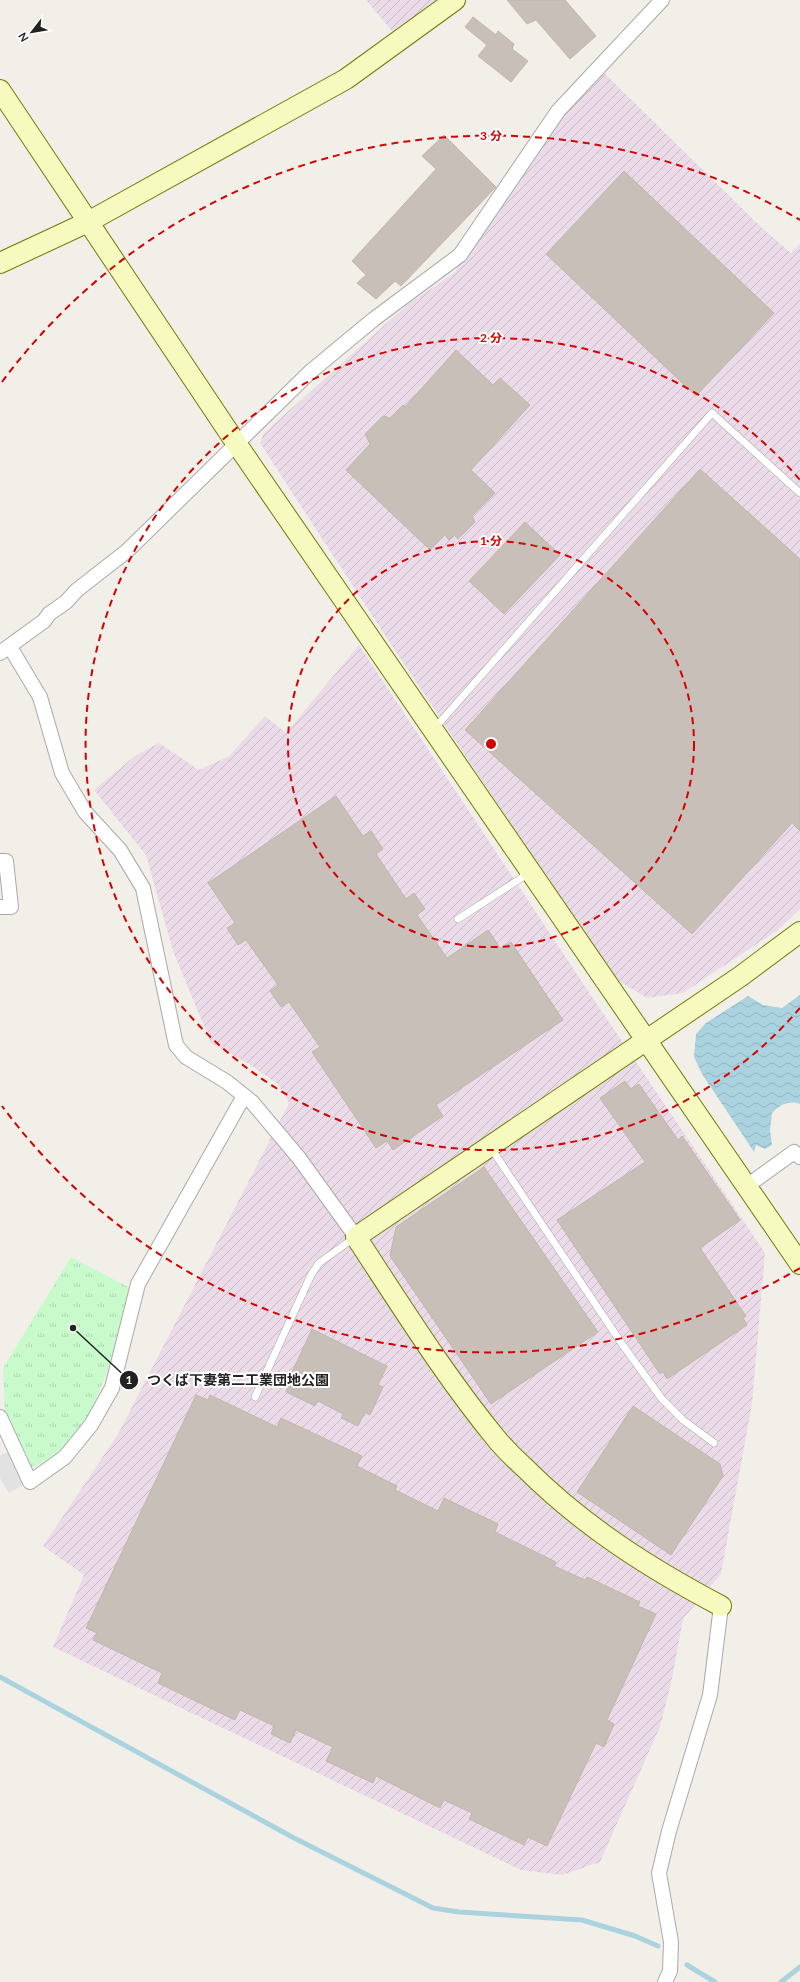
<svg xmlns="http://www.w3.org/2000/svg" width="800" height="1982" font-family="Lato,'Noto Sans JP',sans-serif">
<style>
.industrial{fill:url(#industrial-furrows)}
.park{fill:url(#park-tufts)}
.parking{fill:#e2e2e2}
.water{fill:url(#water-waves)}
.lines{fill:none;stroke-linecap:round;stroke-linejoin:round}
.stream{stroke:#aad3df;stroke-width:5}
.building{fill:#c7bfb8;stroke:#c4b6ab}
.lane-casing{stroke:#a9a9a9;stroke-width:8}
.street-casing{stroke:#a9a9a9;stroke-width:16}
.secondary-casing{stroke:#707d05;stroke-width:22}
.lane{stroke:#fff;stroke-width:7}
.street{stroke:#fff;stroke-width:14}
.secondary{stroke:#f7fabf;stroke-width:20}
.ring{fill:none;stroke:#d40000;stroke-width:2;stroke-dasharray:7 5}
.centre{fill:#d40000;stroke:#fff;stroke-width:2}
.ring-label{font-size:12px;text-anchor:middle;font-weight:bold;fill:#d40000;stroke:#fff;stroke-width:4;stroke-linejoin:round;paint-order:stroke}
.leader{fill:none;stroke:#222;stroke-width:1.5}
.callout-dot{fill:#222;stroke:#fff;stroke-width:1.5}
.mark-label{font-size:12px;text-anchor:middle;font-weight:bold;fill:#fff}
.callout-label{font-size:14px;text-anchor:middle;font-weight:bold;fill:#222;stroke:#fff;stroke-width:4;stroke-linejoin:round;paint-order:stroke}
</style>
<defs>
<pattern id="industrial-furrows" width="10" height="10" patternUnits="userSpaceOnUse"><rect width="10" height="10" fill="#ebdbe8"/><path d="M-1 1l2-2M0 10L10 0M9 11l2-2" fill="none" stroke="#c9bcc7"/></pattern>
<pattern id="park-tufts" width="24" height="20" patternUnits="userSpaceOnUse"><rect width="24" height="20" fill="#c8facc"/><path d="M3 7l-1-3M5 7V3M7 7l1-3M15 17l-1-3M17 17v-4M19 17l1-3" fill="none" stroke="#acd6af"/></pattern>
<pattern id="water-waves" width="16" height="10" patternUnits="userSpaceOnUse"><rect width="16" height="10" fill="#aad3df"/><path d="M0 5q4-4 8 0t8 0" fill="none" stroke="#92b5bf"/></pattern>
</defs>
<rect width="100%" height="100%" fill="#f2efe9"/>
<path class="industrial" d="M366,0H438L392,31Z
M603,72L759,225L791,253L800,244V909L778,930L683,993L647,998L614,978L390,643L260,443L264,433L407,305L454,273L571,105Z
M359,645L590,994L765,1253L752,1404L721,1574L683,1619L672,1679L660,1727L600,1862L562,1875L521,1870L53,1647L84,1575L43,1546L118,1434L289,1103L278,1084L249,1064L211,1043L173,951L146,855L94,790L135,756L159,743L199,770L229,756L265,716L286,733Z"/>
<path class="park" d="M71,1257L132,1289C115,1342 104,1405 64,1447C55,1456 41,1462 31,1469L5,1415L3,1368Z"/>
<path class="parking" d="M8,1452L25,1484L9,1493L0,1478V1456Z"/>
<path class="water" d="M800,995V1104C788,1100 780,1105 772,1113L770,1130L772,1145L765,1149L756,1145L754,1152L702,1074L694,1057L696,1034L706,1023L748,996L763,1005L782,1008Z"/>
<g class="lines">
<path class="stream" d="M0,1677L294,1838L433,1908L459,1912L582,1920L635,1936L658,1946
M687,1965L715,1982
M781,1982L800,1967"/>
</g>
<path class="building" d="M507,0H565L596,36L570,59L536,20L527,24Z
M473,17L496,35L498,31L514,44L512,49L528,61L511,82L478,56L487,45L465,27Z
M444,135L496,187L401,286L395,281L376,299L357,283L366,275L352,261L436,169L422,156Z
M624,171L774,313L696,396L546,254Z
M456,350L493,385L500,378L530,405L471,470L495,493L472,516L475,522L458,539L454,535L449,540L445,535L430,550L346,470L370,444L365,434L383,416L390,418L403,405L405,407Z
M700,469L800,559V831L792,823L692,934L465,730Z
M525,522L560,555L504,614L469,581Z
M336,796L363,836L371,831L383,849L376,854L406,899L414,893L425,909L417,915L447,958L488,930L501,949L511,942L563,1020L436,1105L443,1116L393,1150L387,1141L376,1148L312,1052L320,1047L289,1002L281,1007L270,991L278,985L246,940L238,945L227,928L235,923L208,883Z
M625,1081L631,1089L639,1084L678,1140L682,1136L740,1220L700,1248L746,1316L743,1318L747,1325L667,1379L663,1372L660,1374L557,1220L645,1162L600,1098Z
M484,1167L598,1332L491,1404L390,1256L396,1227Z
M312,1329L387,1366L378,1385L383,1387L370,1415L365,1412L358,1426L341,1418L343,1414L318,1401L315,1406L286,1392L288,1387L286,1385Z
M196,1395L208,1400L210,1395L277,1427L281,1418L362,1456L357,1466L397,1486L395,1490L438,1511L444,1498L498,1524L495,1532L556,1562L554,1566L585,1580L587,1577L640,1602L638,1606L656,1614L607,1720L614,1724L604,1747L596,1743L547,1846L528,1837L524,1845L469,1819L472,1813L444,1800L440,1808L376,1776L373,1783L326,1761L333,1747L296,1730L290,1743L271,1734L274,1726L240,1710L235,1720L158,1683L162,1673L93,1640L97,1633L86,1628Z
M633,1406L720,1464L723,1476L671,1555L577,1492Z"/>
<g class="lines">
<defs>
<path id="lane" d="M434,729L712,413L800,493
M458,919L529,873
M491,1148L622,1344L662,1399L683,1420L714,1443
M255,1397L311,1275L319,1263L354,1238"/>
<path id="street" d="M10,647L40,697L62,773L85,812L120,850L143,888L176,1045L186,1057L227,1082L252,1102L299,1158L356,1237
M0,653L44,621L49,614L66,602L77,590L127,551L310,372L374,319L460,255L558,111L662,0
M0,861H6L11,907H0
M747,1186L794,1152L800,1157
M0,1417L30,1482L65,1457L91,1425L112,1388L138,1284L244,1096
M665,1982L670,1971L671,1942L659,1873L669,1831L710,1695L721,1606"/>
<path id="secondary" d="M0,90L236,443L800,1264
M0,263L88,222L346,79L455,0
M721,1606C649,1568 583,1526 525,1468C516,1460 507,1451 499,1442C446,1378 402,1307 356,1237L741,976L800,932"/>
</defs>
<use href="#lane" class="lane-casing"/>
<use href="#street" class="street-casing"/>
<use href="#secondary" class="secondary-casing"/>
<use href="#lane" class="lane"/>
<use href="#street" class="street"/>
<use href="#secondary" class="secondary"/>
</g>
<g class="ring">
<circle cx="491" cy="744" r="203"/>
<path d="M800 1008A406 406 0 1 1 800 480"/>
<path d="M800 1268A608 608 0 0 1 2 1106M2 382A608 608 0 0 1 800 220"/>
</g>
<circle cx="491" cy="744" r="6" class="centre"/>
<g class="ring-label">
<text x="491" y="140">3 分</text>
<text x="491" y="342">2 分</text>
<text x="491" y="545">1 分</text>
</g>
<path class="leader" d="M73 1328L129 1380"/>
<g class="callout-dot">
<circle cx="73" cy="1328" r="4"/>
<circle cx="129" cy="1380" r="10"/>
</g>
<g class="mark-label">
<text x="129" y="1384">1</text>
</g>
<g class="callout-label">
<text x="238" y="1385">つくば下妻第二工業団地公園</text>
</g>
<g transform="translate(32 32) rotate(239)" stroke="#ffffff" stroke-width="3" paint-order="stroke">
<path d="M0-3L7 15L0 10L-7 15Z" fill="#222222"/>
<text y="-6" font-size="11" font-weight="bold" text-anchor="middle" fill="#222222">N</text>
</g>
</svg>
